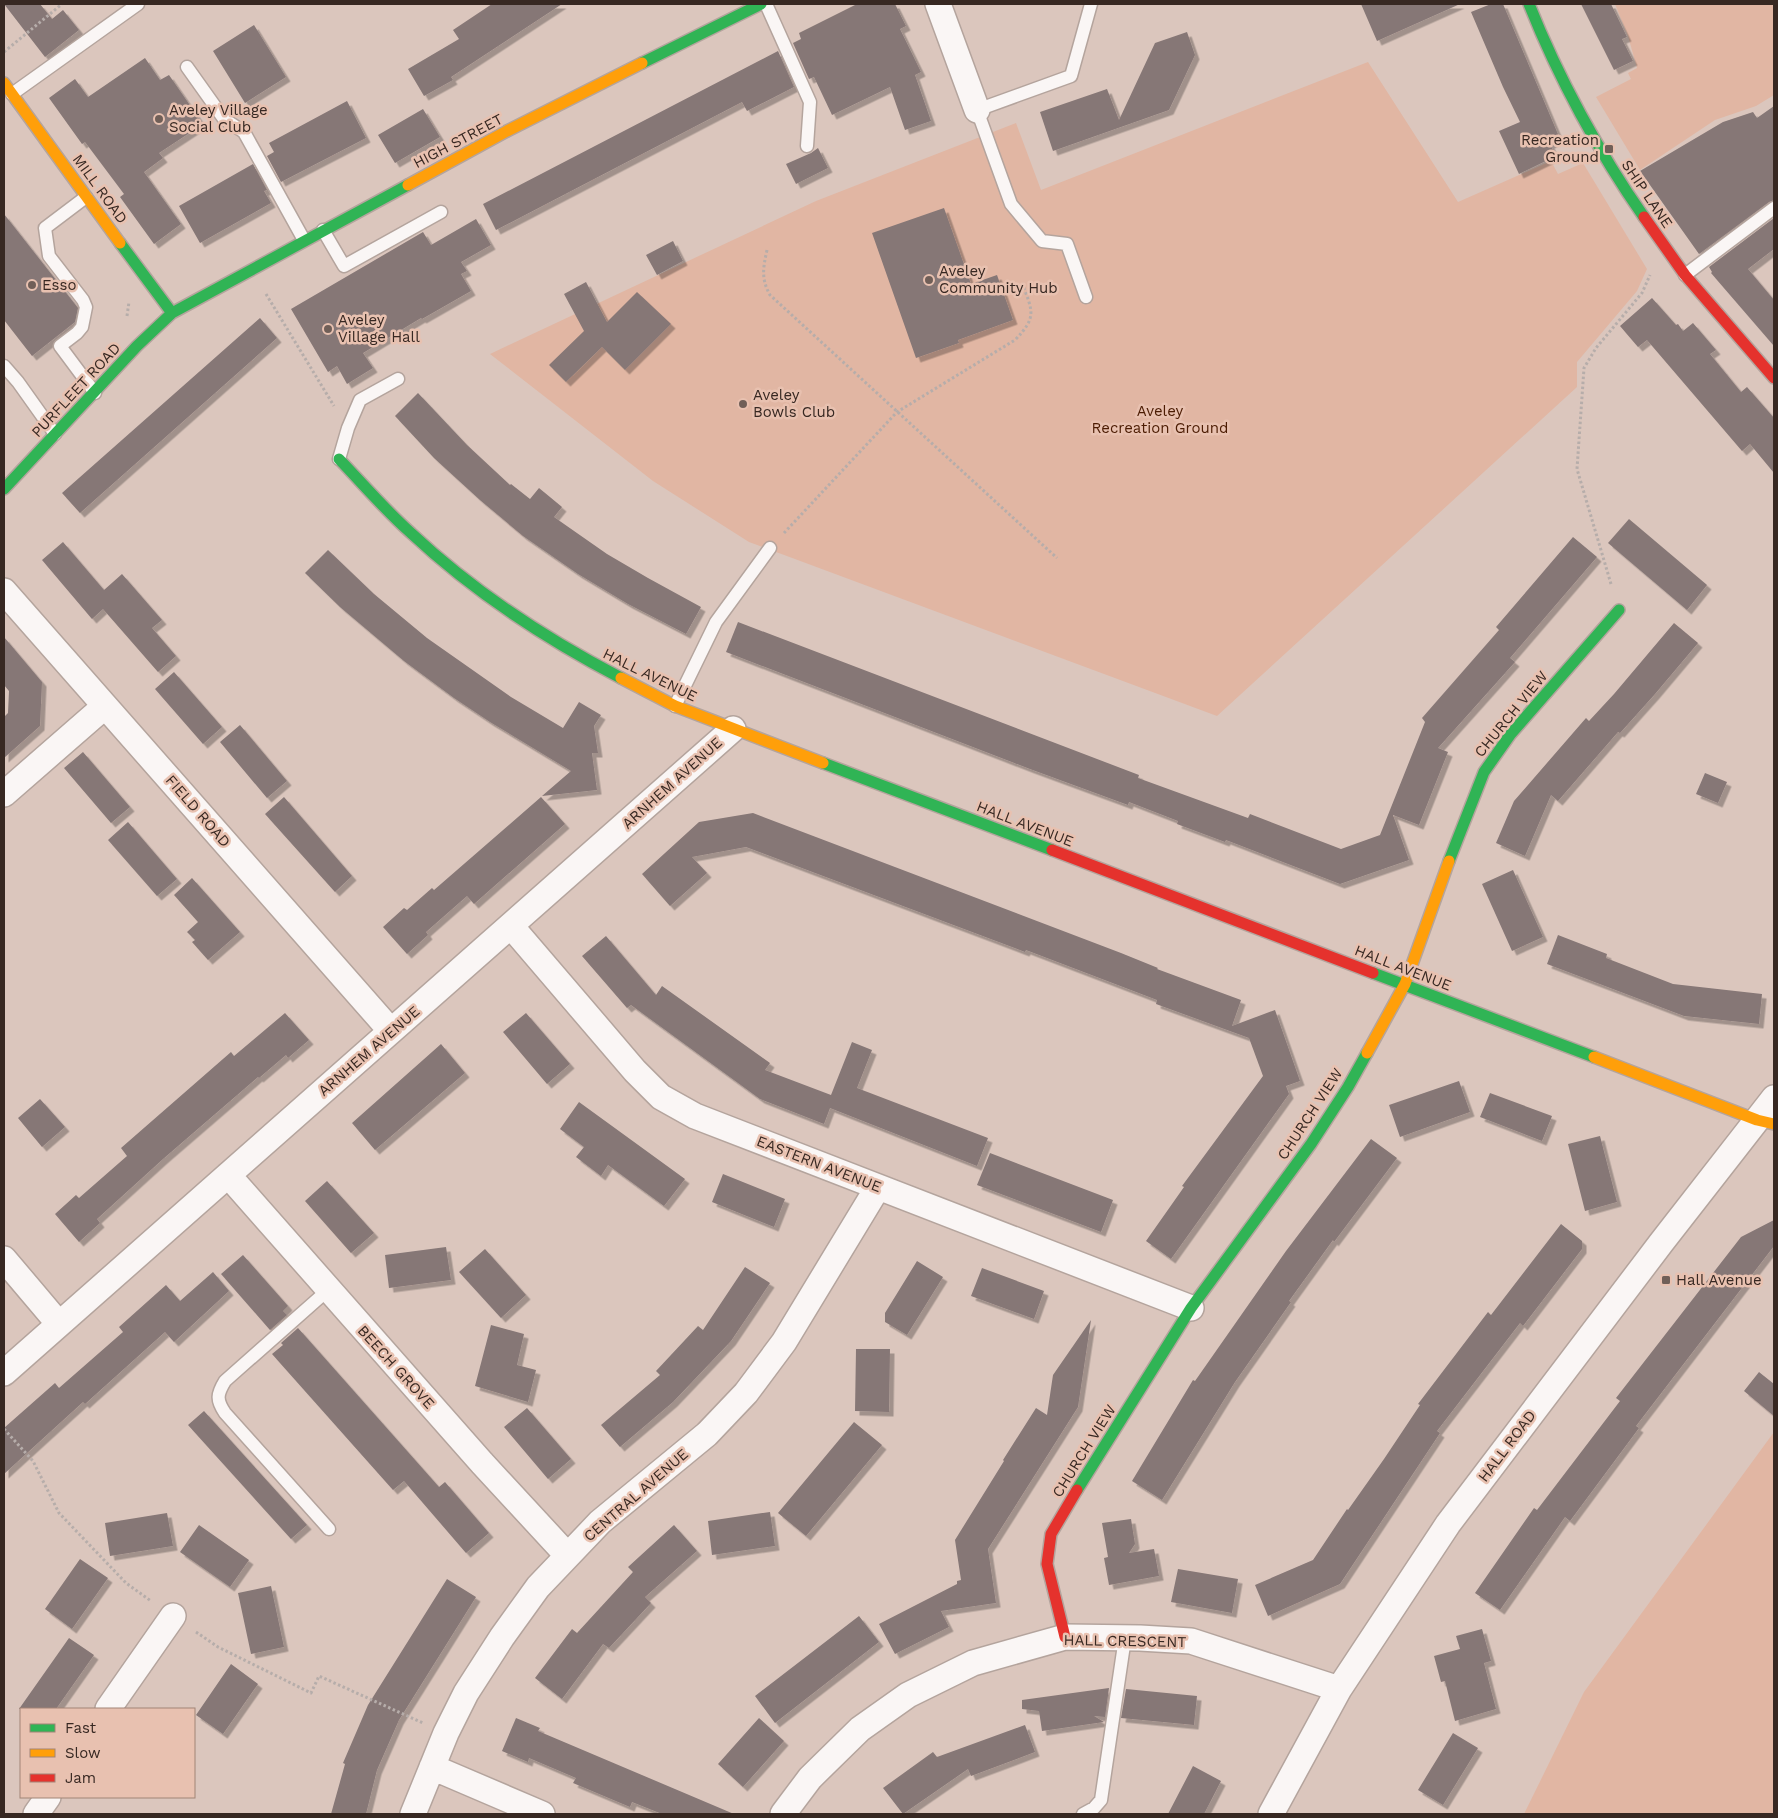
<svg xmlns="http://www.w3.org/2000/svg" width="1778" height="1818" font-family="'Work Sans',sans-serif">
<style>
.green{fill:#e1b6a3}
.building{fill:#867776;filter:url(#shadow)}
.lines{fill:none;stroke-linecap:round;stroke-linejoin:round}
.lane-casing{stroke:#b4a49d;stroke-width:15}
.street-casing{stroke:#b4a49d;stroke-width:28}
.fast-casing{stroke:#b4a49d;stroke-width:14}
.slow-casing{stroke:#b4a49d;stroke-width:14}
.jam-casing{stroke:#b4a49d;stroke-width:14}
.path{stroke:#b6adaa;stroke-width:3;stroke-dasharray:2.5 2.5;stroke-linecap:butt}
.lane{stroke:#faf6f5;stroke-width:12}
.street{stroke:#faf6f5;stroke-width:25}
.fast{stroke:#30b455;stroke-width:11}
.slow{stroke:#ff9f0a;stroke-width:11}
.jam{stroke:#e5322d;stroke-width:11}
.poi-dot{fill:#705f58;stroke:#e8c1b0;stroke-width:2}
.labels{text-anchor:middle;dominant-baseline:central;stroke-width:5;stroke-linejoin:round;paint-order:stroke}
.poi-label{font-size:15px;fill:#372822;stroke:#e8c1b0;text-anchor:start}
.street-label{font-size:15px;fill:#372822;stroke:#e8c1b0}
.park-label{font-size:15px;fill:#4c1c03;stroke:#e8c1b0}
</style>
<defs>
<filter id="shadow"><feDropShadow dx="4.5" dy="4.5" stdDeviation="0" flood-color="#0004"/></filter>
</defs>
<rect width="100%" height="100%" fill="#dbc6bd"/>
<path class="green" d="M1615,4H1774V95L1756,106L1715,120L1640,170L1596,97L1631,79L1628,73L1637,68L1628,36Z
M1368,62L1458,202L1551,161L1558,174L1583,163L1647,269L1637,291L1577,362V387L1217,716L749,542L653,481L490,354L816,201L1016,123L1041,190Z
M1774,1432V1814H1524L1584,1692Z"/>
<path class="building" d="M4,4H40L52,19L63,10L79,30L45,57Z
M492,4H562L451,77L453,80L424,96L408,69L459,39L453,30Z
M857,4H895L906,26L900,29L921,72L915,75L931,121L905,130L890,87L832,115L814,77L809,79L793,43L801,39L799,33Z
M1361,4H1460L1377,41Z
M1491,4H1503L1560,139L1550,144L1556,156L1519,174L1499,131L1520,122L1503,87L1471,12Z
M1581,4H1611L1627,37L1622,39L1633,61L1614,70Z
M254,25L286,77L245,103L213,51Z
M1187,32L1195,55L1169,110L1053,151L1040,112L1107,89L1119,120L1155,43Z
M778,51L794,87L747,111L742,102L496,230L483,204Z
M145,58L160,80L169,75L203,124L159,153L163,158L144,172L181,224L154,244L120,197L124,194L85,142L82,144L49,98L75,79L88,97Z
M347,101L366,138L281,182L267,156L274,152L269,143Z
M1774,106V200L1769,202L1699,254L1640,171L1723,122L1753,112L1757,118Z
M423,109L440,137L395,163L378,135Z
M818,148L828,168L796,184L786,164L811,153Z
M253,164L267,190L264,191L271,203L200,243L179,206Z
M944,208L971,284L997,275L1013,320L958,340L959,343L916,358L872,233Z
M4,214L78,308L75,322L32,356L4,320Z
M1774,218V249L1748,269L1774,300V346L1711,273L1712,272L1709,267Z
M476,219L491,245L461,262L467,271L461,274L471,291L422,319L421,318L363,353L373,368L347,384L337,366L328,372L291,309L423,232L431,245Z
M673,241L683,261L657,275L646,255Z
M586,282L607,322L637,292L671,324L625,370L602,347L566,382L549,365L584,331L564,294Z
M1652,298L1676,325L1678,324L1683,331L1693,323L1716,350L1710,354L1741,392L1747,387L1774,418V473L1750,444L1742,451L1647,340L1638,347L1620,326Z
M260,318L277,338L80,513L62,493Z
M418,393L467,445L510,485L511,484L530,499L539,488L562,507L554,517L607,554L648,578L701,607L686,634L628,604L578,574L523,536L480,500L434,458L395,416Z
M1629,519L1707,585L1687,610L1608,543Z
M1573,537L1597,557L1510,658L1515,662L1438,748L1448,752L1419,825L1393,815L1409,860L1340,884L1226,840L1225,842L1177,824L1178,821L1129,802L1128,805L1030,769L726,652L738,622L1139,775L1138,778L1248,818L1250,814L1341,849L1380,835L1425,722L1422,718L1499,630L1496,627Z
M63,542L104,590L122,574L162,620L152,628L176,656L158,672L103,609L92,619L42,560Z
M328,550L374,594L427,638L511,697L563,728L579,702L601,715L594,726L598,753H592L597,790L542,796L571,771L490,722L454,698L404,661L340,607L305,573Z
M1674,623L1698,643L1655,694L1620,733L1618,732L1558,801L1551,795L1525,856L1496,843L1514,801L1586,718L1589,721L1614,694Z
M4,637L42,682L40,726L4,758V717L8,713L9,691L4,685Z
M174,672L222,727L203,744L155,689Z
M240,725L287,781L267,798L220,742Z
M83,752L130,807L111,823L64,768Z
M1705,773L1727,782L1718,803L1696,794Z
M284,797L352,876L335,892L265,814Z
M541,797L565,824L474,904L467,896L426,932L428,935L407,954L383,927L404,908L407,910L432,888L434,890Z
M753,813L1121,953L1158,968L1157,969L1241,1000L1232,1026L1275,1010L1300,1081L1286,1086L1289,1094L1171,1259L1146,1241L1184,1187L1182,1186L1263,1076L1249,1038L1156,1004L1157,1000L1123,987L1026,950L1025,952L746,847L692,857L707,873L670,906L642,874L699,822Z
M128,822L177,879L157,896L108,840Z
M1513,870L1543,937L1512,951L1482,884Z
M192,878L240,932L208,960L192,942L195,940L187,932L198,922L174,895Z
M1558,935L1607,954L1606,958L1673,984L1762,994L1759,1024L1684,1016L1547,964Z
M606,936L656,995L662,986L770,1063L765,1070L831,1095L852,1042L872,1050L857,1088L988,1138L977,1166L830,1108L824,1124L760,1099L631,1005L627,1008L582,956Z
M285,1013L309,1040L288,1058L286,1055L259,1078L258,1077L163,1159L97,1219L100,1223L79,1242L55,1214L76,1195L79,1198L127,1156L121,1148L231,1052L234,1056Z
M526,1013L570,1064L547,1084L503,1032Z
M441,1044L465,1073L375,1150L352,1123Z
M1459,1081L1470,1112L1400,1137L1389,1105Z
M1490,1093L1552,1116L1542,1141L1480,1117Z
M40,1099L65,1127L42,1147L18,1118Z
M579,1102L685,1179L664,1206L608,1165L601,1176L576,1157L584,1147L560,1129Z
M1600,1136L1617,1202L1585,1211L1568,1144Z
M1371,1139L1397,1158L1334,1242L1333,1240L1289,1301L1291,1302L1235,1382L1162,1500L1132,1481L1193,1380L1195,1381L1286,1251Z
M990,1153L1113,1200L1101,1232L977,1185Z
M723,1174L785,1199L774,1227L712,1202Z
M327,1181L374,1233L351,1253L305,1201Z
M1774,1220V1246L1636,1426L1639,1428L1570,1521L1565,1517L1500,1610L1475,1593L1534,1508L1537,1510L1620,1401L1616,1398L1741,1237Z
M1561,1224L1582,1241V1249L1523,1326L1520,1323L1437,1431L1440,1433L1340,1584L1268,1616L1255,1585L1313,1560L1347,1509L1348,1510L1384,1459L1420,1405L1418,1404L1488,1312L1491,1315Z
M446,1247L451,1280L389,1288L385,1255Z
M485,1249L526,1295L501,1318L459,1272Z
M243,1255L288,1306L283,1311L287,1315L270,1330L221,1274Z
M917,1261L943,1277L907,1335L885,1322V1313Z
M745,1267L770,1283L731,1341L673,1402L620,1447L601,1425L660,1375L656,1371L698,1326L703,1330Z
M982,1268L1044,1291L1034,1319L971,1296Z
M213,1272L229,1291L174,1342L165,1332L85,1404L83,1402L4,1474V1428L55,1383L59,1388L123,1332L119,1327L166,1285L180,1301Z
M1091,1320L1078,1407L988,1549L996,1603L941,1611L949,1627L895,1654L879,1624L957,1584V1581L961,1580L955,1540L1004,1461L1003,1460L1036,1408L1047,1415L1053,1375Z
M491,1325L524,1334L517,1365L536,1370L528,1402L475,1386Z
M298,1328L439,1487L445,1482L489,1533L466,1553L404,1481L393,1490L272,1354L283,1345L281,1343Z
M856,1349H890L889,1412L855,1411Z
M1759,1372L1774,1384V1416L1744,1391Z
M527,1408L571,1459L548,1479L504,1427Z
M204,1411L307,1525L291,1539L188,1425Z
M854,1422L882,1445L806,1536L778,1513Z
M770,1512L775,1546L712,1555L708,1521Z
M167,1513L173,1546L110,1556L105,1523Z
M1131,1519L1135,1544L1129,1553L1154,1549L1159,1576L1109,1585L1104,1558L1108,1557L1102,1523Z
M199,1525L249,1560L230,1587L180,1552Z
M674,1525L697,1551L645,1597L651,1603L609,1648L603,1644L562,1699L535,1678L572,1629L577,1633L633,1572L628,1567Z
M80,1559L108,1578L72,1629L45,1609Z
M1178,1569L1238,1579L1232,1613L1171,1602Z
M447,1579L476,1597L399,1720L377,1770L366,1814H331L345,1764L343,1763L368,1705Z
M271,1586L284,1647L251,1654L238,1593Z
M859,1616L879,1642L775,1723L755,1696Z
M1482,1629L1491,1661L1484,1663L1496,1709L1455,1721L1445,1681L1441,1682L1434,1656L1460,1649L1456,1636Z
M69,1638L94,1655L56,1709H19Z
M231,1664L258,1684L223,1734L196,1715Z
M1109,1688L1105,1717L1094,1716L1104,1722L1042,1731L1039,1711L1022,1709V1700Z
M1126,1689L1197,1696L1194,1725L1121,1718Z
M516,1718L540,1728L538,1731L734,1814H662L632,1802L630,1807L573,1783L576,1778L529,1758L528,1762L502,1751Z
M759,1718L784,1741L743,1787L718,1764Z
M1025,1725L1035,1752L971,1776L968,1769L903,1814L883,1788L933,1752L937,1757Z
M1453,1733L1478,1748L1443,1805L1418,1790Z
M1193,1766L1221,1781L1204,1814H1168Z"/>
<g class="lines">
<defs>
<path id="lane" d="M766,4L810,102L807,146
M187,67L224,119L244,132L304,240
M12,94L138,4
M86,197L45,228L49,256L83,300L86,307L82,327L77,333L60,346L95,393
M323,230L344,266L441,212
M1685,275L1774,208
M1086,297L1067,244L1042,241L1011,204L977,110L1071,76L1091,4
M4,366L18,382L55,434
M339,459L348,428L360,400L398,379
M675,706L716,622L770,548
M328,1290L225,1381C217,1394 216,1400 225,1413L329,1529
M1083,1814L1094,1808L1101,1800L1125,1638"/>
<path id="street" d="M938,4L977,110
M4,591L391,1031
M4,794L105,706
M511,926L635,1071L661,1097L695,1116L1191,1308
M228,1175L482,1463L567,1555
M4,1259L59,1324
M4,1373L733,729
M108,1709L173,1616
M432,1767L542,1814
M36,1814L48,1797
M413,1814L446,1733L466,1693L502,1637L538,1587L600,1522L707,1434L746,1393L784,1342L878,1187
M783,1814L810,1778L860,1729L908,1695L973,1663L1065,1637L1140,1638L1191,1641L1339,1689
M1271,1814L1339,1689L1448,1524L1661,1243L1774,1098"/>
<path id="fast" d="M1529,4C1558,77 1599,153 1644,217
M642,63L761,4
M120,243L172,313
M339,459C363,484 385,510 411,533C473,591 546,639 621,678
M4,489L137,346L172,313L408,185
M823,763L1052,850
M1449,861L1484,772L1510,735L1619,610
M1373,973L1594,1057
M1077,1490L1191,1308L1311,1144L1348,1087L1367,1053"/>
<path id="slow" d="M4,83L120,243
M408,185L507,131L642,63
M621,678L675,706L823,763
M1367,1053L1405,984L1449,861
M1594,1057L1757,1120L1774,1124"/>
<path id="jam" d="M1644,217L1685,275L1774,378
M1052,850L1373,973
M1065,1637L1047,1564L1051,1534L1077,1490"/>
</defs>
<use href="#lane" class="lane-casing"/>
<use href="#street" class="street-casing"/>
<use href="#fast" class="fast-casing"/>
<use href="#slow" class="slow-casing"/>
<use href="#jam" class="jam-casing"/>
<path class="path" d="M4,52L62,4
M767,250C763,268 761,279 770,295L1057,558
M266,294L334,406
M127,316L129,302
M784,533L897,412L1015,340C1037,317 1033,312 1022,283
M1611,584L1577,469L1584,368L1596,348L1642,293L1650,275
M4,1429L33,1461L59,1513L126,1583L151,1601
M196,1632L218,1647L311,1693L319,1676L423,1723"/>
<use href="#lane" class="lane"/>
<use href="#street" class="street"/>
<use href="#fast" class="fast"/>
<use href="#slow" class="slow"/>
<use href="#jam" class="jam"/>
</g>
<g class="poi-dot">
<circle cx="159" cy="119" r="5"/>
<rect x="1604" y="144" width="10" height="10" rx="2.5"/>
<circle cx="929" cy="280" r="5"/>
<circle cx="32" cy="285" r="5"/>
<circle cx="328" cy="329" r="5"/>
<circle cx="743" cy="404" r="5"/>
<rect x="1661" y="1275" width="10" height="10" rx="2.5"/>
</g>
<g class="labels">
<g class="poi-label">
<text x="169" y="110">Aveley Village<tspan x="169" dy="17">Social Club</tspan></text>
<text x="1599" y="140" text-anchor="end">Recreation<tspan x="1599" dy="17">Ground</tspan></text>
<text x="939" y="271">Aveley<tspan x="939" dy="17">Community Hub</tspan></text>
<text x="42" y="285">Esso</text>
<text x="338" y="320">Aveley<tspan x="338" dy="17">Village Hall</tspan></text>
<text x="753" y="395">Aveley<tspan x="753" dy="17">Bowls Club</tspan></text>
<text x="1676" y="1280">Hall Avenue</text>
</g>
<g class="street-label">
<text transform="translate(458 141) rotate(-28)">HIGH STREET</text>
<text transform="translate(100 189) rotate(54)">MILL ROAD</text>
<text transform="translate(1647 194) rotate(56)">SHIP LANE</text>
<text transform="translate(76 390) rotate(-47)">PURFLEET ROAD</text>
<text transform="translate(650 675) rotate(26)">HALL AVENUE</text>
<text transform="translate(1511 714) rotate(-51)">CHURCH VIEW</text>
<text transform="translate(672 783) rotate(-42)">ARNHEM AVENUE</text>
<text transform="translate(198 811) rotate(49)">FIELD ROAD</text>
<text transform="translate(1025 824) rotate(21)">HALL AVENUE</text>
<text transform="translate(1403 968) rotate(21)">HALL AVENUE</text>
<text transform="translate(369 1051) rotate(-41)">ARNHEM AVENUE</text>
<text transform="translate(1310 1114) rotate(-57)">CHURCH VIEW</text>
<text transform="translate(819 1164) rotate(21)">EASTERN AVENUE</text>
<text transform="translate(396 1367) rotate(48)">BEECH GROVE</text>
<text transform="translate(1507 1446) rotate(-53)">HALL ROAD</text>
<text transform="translate(1084 1451) rotate(-58)">CHURCH VIEW</text>
<text transform="translate(636 1495) rotate(-41)">CENTRAL AVENUE</text>
<text transform="translate(1125 1641) rotate(1)">HALL CRESCENT</text>
</g>
<g class="park-label">
<text x="1160" y="411">Aveley<tspan x="1160" dy="17">Recreation Ground</tspan></text>
</g>
</g>
<rect width="1778" height="1818" fill="none" stroke="#372822" stroke-width="10"/>
<rect x="20" y="1708" width="175" height="90" fill="#e8c1b0" stroke="#a18477"/>
<rect x="30" y="1724" width="25" height="8" fill="#30b455" stroke="#a18477"/>
<text x="65" y="1733" font-size="15" fill="#372822">Fast</text>
<rect x="30" y="1749" width="25" height="8" fill="#ff9f0a" stroke="#a18477"/>
<text x="65" y="1758" font-size="15" fill="#372822">Slow</text>
<rect x="30" y="1774" width="25" height="8" fill="#e5322d" stroke="#a18477"/>
<text x="65" y="1783" font-size="15" fill="#372822">Jam</text>
</svg>
